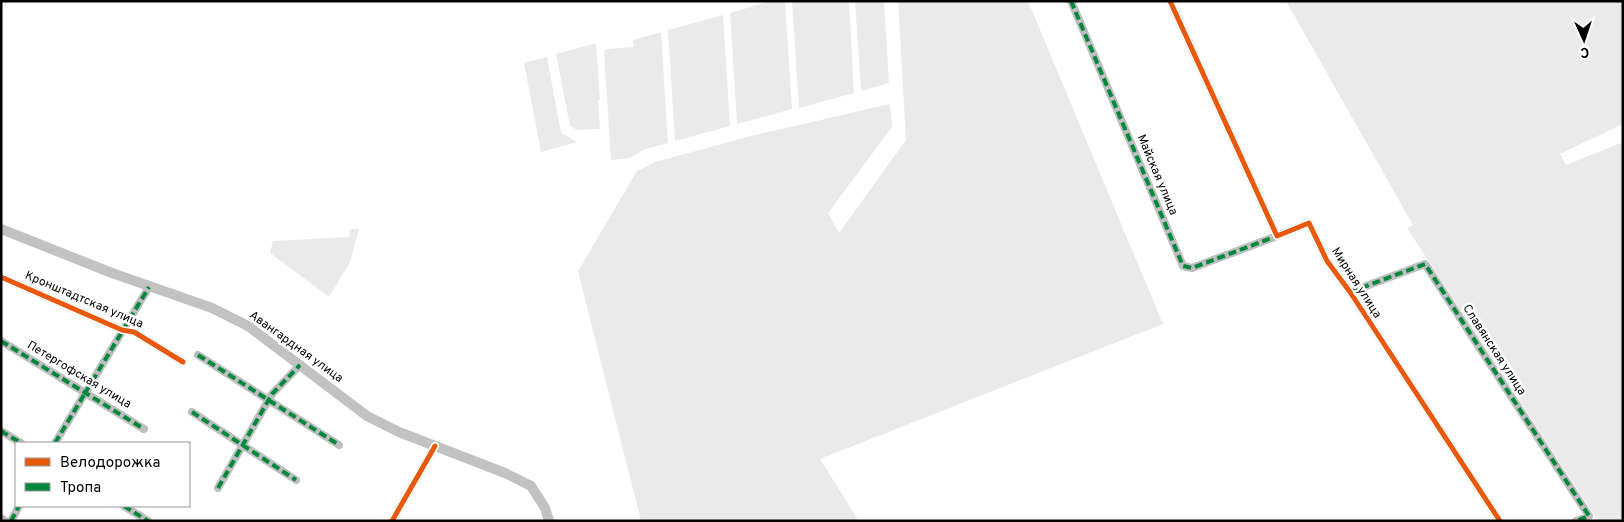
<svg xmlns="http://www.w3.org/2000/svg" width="1624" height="522" font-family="Overpass,sans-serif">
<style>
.green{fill:#eaeaea}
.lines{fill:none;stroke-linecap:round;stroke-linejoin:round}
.street{stroke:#bebebe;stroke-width:8}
.secondary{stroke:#c2c2c2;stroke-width:10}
.quiet{stroke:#00873e;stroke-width:4;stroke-dasharray:8 4;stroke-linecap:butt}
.cycleway-casing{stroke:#fff;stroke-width:8}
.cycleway{stroke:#e8590c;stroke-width:5}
.labels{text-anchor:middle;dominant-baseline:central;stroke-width:5;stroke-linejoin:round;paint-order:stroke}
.street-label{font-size:12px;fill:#000;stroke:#fff}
</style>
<rect width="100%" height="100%" fill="#fff"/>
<path class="green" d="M771,1H785L792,109L737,124L730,13Z
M792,1H849L854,93L799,108Z
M855,1H884L889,83L861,91Z
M898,1H1028L1163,324L820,459L859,521H641L578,271L637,171L655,162L747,137L890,104L892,127L828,213L839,233L906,140Z
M1286,1H1623V124L1560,154L1566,165L1623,142V521H1598L1407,228L1413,225Z
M723,15L730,126L675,141L668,30Z
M661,32L668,143L643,150L630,158L611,160L604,52L607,49L634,47L633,40Z
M596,43L600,100H598L600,129L577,130L570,126L556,54Z
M547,57L561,133L577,142L541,152L524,63Z
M350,229H359L350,262L329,297L270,253L273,241L349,237Z"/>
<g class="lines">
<path class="street" d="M1071,1L1183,266L1192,268L1277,236
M1170,1L1277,236L1309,223L1327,261L1350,292L1500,521
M1,277L122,330L134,332L183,362
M1350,292L1425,264L1589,516L1576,521
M1,341L144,429
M198,355L339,445
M192,412L296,480
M1,431L21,443
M55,443L149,287
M218,488L272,394L300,365
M124,506L148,521
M1,518L5,521
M11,521L19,506
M392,521L435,446"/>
<path class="secondary" d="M1,229L112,273L212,308L248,326L367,416L399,432L505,473L531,486L545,508L549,521"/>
<path class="quiet" d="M1071,1L1183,266L1192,268L1277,236
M1350,292L1425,264L1589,516L1576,521
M1,341L144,429
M198,355L339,445
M192,412L296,480
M1,431L21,443
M55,443L149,287
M218,488L272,394L300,365
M124,506L148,521
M11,521L19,506"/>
<defs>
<path id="cycleway" d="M1170,1L1277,236L1309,223L1327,261L1350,292L1500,521
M1,277L122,330L134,332L183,362
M392,521L435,446"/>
</defs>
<use href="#cycleway" class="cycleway-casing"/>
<use href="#cycleway" class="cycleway"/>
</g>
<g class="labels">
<g class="street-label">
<text transform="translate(1157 175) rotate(67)">Майская улица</text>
<text transform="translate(1356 283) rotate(57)">Мирная улица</text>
<text transform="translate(84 300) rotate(23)">Кронштадтская улица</text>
<text transform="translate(296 347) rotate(36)">Авангардная улица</text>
<text transform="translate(1494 350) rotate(57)">Славянская улица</text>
<text transform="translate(79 375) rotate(31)">Петергофская улица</text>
</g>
</g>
<rect width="1624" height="522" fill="none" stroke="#000000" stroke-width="5"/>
<rect x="15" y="442" width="175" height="65" fill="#ffffff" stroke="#999999"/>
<rect x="25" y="458" width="25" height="8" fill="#e8590c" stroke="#999999"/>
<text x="60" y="467" font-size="15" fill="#000000">Велодорожка</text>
<rect x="25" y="483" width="25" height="8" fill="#00873e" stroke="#999999"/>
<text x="60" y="492" font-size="15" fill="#000000">Тропа</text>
<g transform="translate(1584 40) rotate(177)" stroke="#ffffff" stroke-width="4" paint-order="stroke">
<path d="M0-4L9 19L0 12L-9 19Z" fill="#000000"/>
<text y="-8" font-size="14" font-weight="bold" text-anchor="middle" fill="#000000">С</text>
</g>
</svg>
